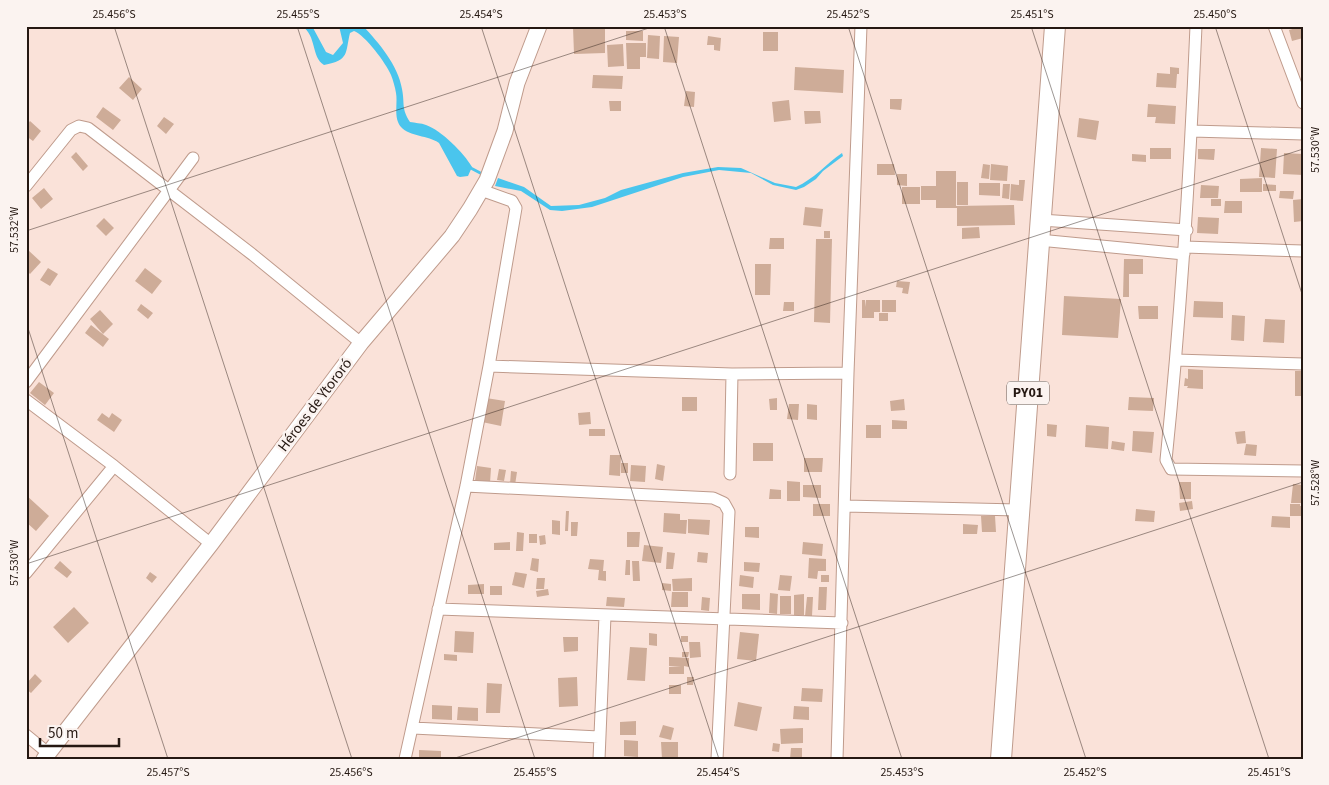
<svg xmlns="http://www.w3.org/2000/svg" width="1329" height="785" font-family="'Source Sans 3',sans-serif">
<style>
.water{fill:#4ac5ed}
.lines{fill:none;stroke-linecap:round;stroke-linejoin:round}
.stream{stroke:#4ac5ed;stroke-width:3}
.building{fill:#ceac98}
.street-casing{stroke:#bf9b8c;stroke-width:13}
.secondary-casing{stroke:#bf9b8c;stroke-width:17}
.highway-casing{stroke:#bf9b8c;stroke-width:22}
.street{stroke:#fff;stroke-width:11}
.secondary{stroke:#fff;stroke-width:15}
.highway{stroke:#fff;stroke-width:20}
.ticks{fill:none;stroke:#251812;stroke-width:1;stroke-opacity:0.45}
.labels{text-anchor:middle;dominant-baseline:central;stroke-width:5;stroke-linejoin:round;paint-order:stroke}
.shield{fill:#fbf3f0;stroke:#655a55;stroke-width:1}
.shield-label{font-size:14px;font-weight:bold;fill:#251812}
.street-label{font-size:15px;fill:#251812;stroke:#fbf3f0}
.neatline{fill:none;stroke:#251812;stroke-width:2}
.ticks-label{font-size:12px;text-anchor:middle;fill:#251812}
</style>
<rect width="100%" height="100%" fill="#fae2d9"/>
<path class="water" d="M302,26H312L326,52L333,55L343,43L339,26H363C379,43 398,65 402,89C405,104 401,108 410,122C415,123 421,123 426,125C441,130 464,153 472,167L468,176L460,177L457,176L439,143C428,135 410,137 401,127C393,117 398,104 396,93C395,87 393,80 391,75C386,63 365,35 354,31L350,33C345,53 350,60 324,65C311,57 317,36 302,26Z
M842,153L843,156L823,171L816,179L804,187L796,190L773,185L751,173L719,170L683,177L592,207L562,211L550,210L521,191L495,186L498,178L524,187L551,206L579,205L605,198L621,190L683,173L718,167L741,168L775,183L796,187C814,179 826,164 842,153Z"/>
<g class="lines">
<path class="stream" d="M467,166L484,175"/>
</g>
<path class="building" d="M1303,26V38L1292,41L1289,30Z
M573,27H605V53L574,54Z
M626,31H643V41L626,40Z
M763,32H778V51H763Z
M648,35L660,36L659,59L647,58Z
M664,36L679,37L677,63L663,62Z
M708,36L721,38L720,51L714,50V45H707Z
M626,43H646V57H640V69H627Z
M623,44L624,66L608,67L607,45Z
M795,67L844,70L843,93L794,90Z
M1170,67L1179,68V74H1177L1176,88L1156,87L1157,73L1170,74Z
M593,75L623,76L622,89L592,88Z
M129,77L142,89L133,100L119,88Z
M686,91L695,92L694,107L684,106Z
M890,99H902L901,110L890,109Z
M789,100L791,120L774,122L772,102Z
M609,101H621V111H610Z
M1148,104L1176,106L1175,124L1155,123L1156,117H1147Z
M103,107L121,120L113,130L96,117Z
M804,111H820L821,123L805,124Z
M164,117L174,124L166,134L157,126Z
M1079,118L1099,121L1096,140L1077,137Z
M30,121L41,131L33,141L26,136V126Z
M1150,148H1171V159H1150Z
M1261,148L1277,149L1275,178L1259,177Z
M1198,149H1215L1214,160L1198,159Z
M76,152L88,166L83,171L71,157Z
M1284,153L1303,154V175L1283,174Z
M1132,154L1146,155V162L1132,161Z
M877,164H894L895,175H877Z
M983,164L990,165L989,179L981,178Z
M991,164L1008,166L1007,181L990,180Z
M936,171H956V206L1014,205L1015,225L957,226V208H936V200H921V186H936Z
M897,174H907V186L897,185Z
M1262,178V192H1240V179Z
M1019,180H1025L1023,201L1010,200L1011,184L1019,185Z
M957,182H968V205H957Z
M979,183H1000V196L979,195Z
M1003,184H1010L1009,199L1002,198Z
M1263,184L1276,185V191H1263Z
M1201,185L1219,186L1218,198H1200Z
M902,187H920V204H902Z
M44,188L53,199L41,209L32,198Z
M1280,191H1294L1293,199L1279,198Z
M1211,199H1221V206H1211Z
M1303,199V221L1294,222L1293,200Z
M1225,201H1242V213H1224Z
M805,207L823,209L821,227L803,225Z
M1198,217L1219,218L1218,234L1197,233Z
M104,218L114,228L106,236L96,226Z
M979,227L980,238L962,239V228Z
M824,231H830V238H824Z
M770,238H784V249H769Z
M816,239H832L830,323L814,322Z
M28,250L41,262L30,274L26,270Z
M1124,259H1143V274H1129V297H1123Z
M755,264H771L770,295H755Z
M48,268L58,274L50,286L40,280Z
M145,268L162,281L152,294L135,281Z
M897,281L910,282L908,294L902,293L903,288L896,287Z
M1064,296L1121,299L1118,338L1062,335Z
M862,300H865L866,307V300H880V312H874V318H862Z
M882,300H896V312H882Z
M1194,301L1223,302V318L1193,317Z
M784,302H794V311H783Z
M141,304L153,313L148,319L137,310Z
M1138,306H1158V319H1139Z
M100,310L113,324L103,334L90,319Z
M879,313H888V321H879Z
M1232,315L1245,316L1244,341L1231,340Z
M1265,319L1285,320L1284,343L1263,342Z
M91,325L109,339L103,347L85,333Z
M1188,369L1203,370V389L1187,388L1188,386H1184L1185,378L1188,379Z
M1295,371H1303V396H1295Z
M39,382L54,393L45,405L30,393Z
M682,397H697V411H682Z
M1129,397L1154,398L1153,411L1128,410Z
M486,398L505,401L501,426L482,422Z
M777,398V410H770L769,399Z
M904,399L905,410L891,411L890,401Z
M789,404H799L798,420L787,419Z
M807,404L817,405V420L807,419Z
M590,412L591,424L579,425L578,413Z
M102,413L109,418L112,413L122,420L114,432L97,420Z
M892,420L907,421V429H892Z
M1047,424L1057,425L1056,437L1047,436Z
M866,425H881V438H866Z
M1086,425L1109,427L1108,449L1085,447Z
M589,429H605V436H589Z
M1133,431L1154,432L1152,453L1132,451Z
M1245,431L1246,443L1237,444L1235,432Z
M1112,441L1125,443L1124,451L1111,449Z
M753,443H773V461H753Z
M1246,444L1257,445L1256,456L1244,455Z
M610,455H621L620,476L609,475Z
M804,458H823L822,472H804Z
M621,463H628V473H621Z
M657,464L665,466L663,481L655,479Z
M631,465L646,466L645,482L630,481Z
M477,466L491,468L490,483L475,481Z
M499,469L506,470L504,481L497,480Z
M511,471L517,472L515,485L510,484Z
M787,481L800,482V501H787Z
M1179,482H1191V499H1180Z
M1293,484L1303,485V503H1291Z
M803,485H821V498L803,497Z
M770,489L781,490V499H769Z
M26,495L49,516L36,531L26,522Z
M1192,501L1193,509L1180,511L1179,503Z
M813,504H830V516H813Z
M1290,504H1300V506H1303V516H1290Z
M1136,509L1155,511L1154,522L1135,521Z
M566,511H569L568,531H565Z
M664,513L680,514V520H687L686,534L663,532Z
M981,516H995L996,532H982Z
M1272,516L1290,517V528L1271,527Z
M688,519L710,520L709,535L688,533Z
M552,520L560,521V535L552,534Z
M571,522H578L577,536H571Z
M963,524L978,525L977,534H963Z
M745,527H759V538L745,537Z
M517,532L524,533L523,551H516Z
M627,532H640L639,547H627Z
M529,534H537V543H529Z
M545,535L546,544L540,545L539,536Z
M510,542V550H494V543Z
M803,542L823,544L822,556L802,554Z
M644,545L663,547L661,563L642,561Z
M667,552L675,553L673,569H666Z
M698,552L708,553L707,563L697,562Z
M532,558L539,559L538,572L530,570Z
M809,558L826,559V571H818L817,579L808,578Z
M590,559L604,560L603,571H606V581L598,580L599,570L588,569Z
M626,560H630V575H625Z
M60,561L72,572L67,578L54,568Z
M632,561H639L640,581H633Z
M744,562L760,563L759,572L744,571Z
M150,572L157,577L152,583L146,578Z
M515,572L527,574L524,588L512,585Z
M740,575L754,577L753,588L739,586Z
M780,575L792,576L790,591L778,590Z
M821,575H829V582H821Z
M537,578H545L544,589H536Z
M692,578V591H673L672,579Z
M662,583L671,584V591L662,590Z
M484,584V594H468V585Z
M490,586H502V595H490Z
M819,587H827L826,610H818Z
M548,589L549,595L537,597L536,591Z
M672,592H688V607H671Z
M770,593L778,594L777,614L769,613Z
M742,594H760V610L742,609Z
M804,594V615H794V595Z
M780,596H791V614H780Z
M607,597L625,598L624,607L606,606Z
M702,597L710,598L709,611L701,610Z
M807,597H813L812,616H805Z
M74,607L89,623L68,643L53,627Z
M455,631L474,632L473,653L454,652Z
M740,632L759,634L756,661L737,659Z
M649,633L657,634V646L649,645Z
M681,636H688V642H681Z
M563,637H578V651L564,652Z
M689,642H700L701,657L690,658Z
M630,647L647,648L645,681L627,680Z
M682,652H689L688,657H682Z
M444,654L457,655V661L444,660Z
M669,657L689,658V667L684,666V674H669V667L681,666H669Z
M35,674L42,681L31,693L26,689V684Z
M577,677L578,706L559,707L558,678Z
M687,677H694L693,685H687Z
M487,683L502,684L500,713H486Z
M669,685H681V694H669Z
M802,688L823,689L822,702L801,701Z
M738,702L762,707L757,731L734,726Z
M432,705L452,706V720L432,719Z
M794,706L809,707V720L793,719Z
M458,707L478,708V721L457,720Z
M636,721V735H620V722Z
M663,725L674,728L671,740L659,737Z
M803,728V743L781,744L780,729Z
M624,740L638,741V757L624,756Z
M661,742H678V759H662Z
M773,743L780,744L779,752L772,751Z
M791,748H802V759H790Z
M419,750L441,751V759H419Z"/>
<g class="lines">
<defs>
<path id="street" d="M1196,26C1190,171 1181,315 1166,460L1171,469L1303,471
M1274,26L1303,103
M1192,131L1303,134
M26,186L71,130L79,126L88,128L253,255L361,343
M1041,220L1187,230
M1039,240L1184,254
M1185,247L1303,251
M1176,360L1303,364
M489,366L732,374L848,373
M26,382L193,158
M26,400L114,466L211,544
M730,474L732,374
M466,486L713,498L724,503L729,512L717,759
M845,506L1020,510
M26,573L114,466
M438,609L842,623
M413,728L599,737
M26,735L48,753
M405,759L466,486L489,366L516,208L512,201L481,190
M599,759L605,616
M837,759L848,373L861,26"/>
<path id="secondary" d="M44,759L211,544L361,343L452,236L470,209L487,180L505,131L517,83L539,26"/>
<path id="highway" d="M1001,759L1055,26"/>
</defs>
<use href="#street" class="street-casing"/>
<use href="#secondary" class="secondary-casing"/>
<use href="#highway" class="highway-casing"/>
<use href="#street" class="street"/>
<use href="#secondary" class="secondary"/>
<use href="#highway" class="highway"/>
</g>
<path class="ticks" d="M114,26L352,759M297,26L535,759M481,26L719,759M664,26L902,759M848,26L1086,759M1031,26L1269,759M1215,26L1303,297M26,231L655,26M26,322L168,759M26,564L1303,149M452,759L1303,482"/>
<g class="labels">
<rect class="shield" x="1007" y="381.5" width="42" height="23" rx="4"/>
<g class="shield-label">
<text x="1028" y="393">PY01</text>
</g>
<g class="street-label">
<text transform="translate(315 405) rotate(-53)">Héroes de Ytororó</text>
</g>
</g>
<rect width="1329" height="785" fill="none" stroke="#fbf3f0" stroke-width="55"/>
<path d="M40 738v8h79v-8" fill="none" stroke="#251812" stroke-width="2.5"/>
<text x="48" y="738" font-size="15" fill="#251812" stroke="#fbf3f0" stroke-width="4" paint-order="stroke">50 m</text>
<rect x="28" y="28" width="1274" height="730" class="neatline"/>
<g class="ticks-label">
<text x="114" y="18">25.456°S</text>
<text x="298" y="18">25.455°S</text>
<text x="481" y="18">25.454°S</text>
<text x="665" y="18">25.453°S</text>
<text x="848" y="18">25.452°S</text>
<text x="1032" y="18">25.451°S</text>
<text x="1215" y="18">25.450°S</text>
<text transform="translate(1315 150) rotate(-90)" y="4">57.530°W</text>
<text transform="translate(14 230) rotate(-90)" y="4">57.532°W</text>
<text transform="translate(1315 483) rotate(-90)" y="4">57.528°W</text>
<text transform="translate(14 563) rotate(-90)" y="4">57.530°W</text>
<text x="168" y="776">25.457°S</text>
<text x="351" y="776">25.456°S</text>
<text x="535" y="776">25.455°S</text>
<text x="718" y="776">25.454°S</text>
<text x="902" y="776">25.453°S</text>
<text x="1085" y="776">25.452°S</text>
<text x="1269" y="776">25.451°S</text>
</g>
</svg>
